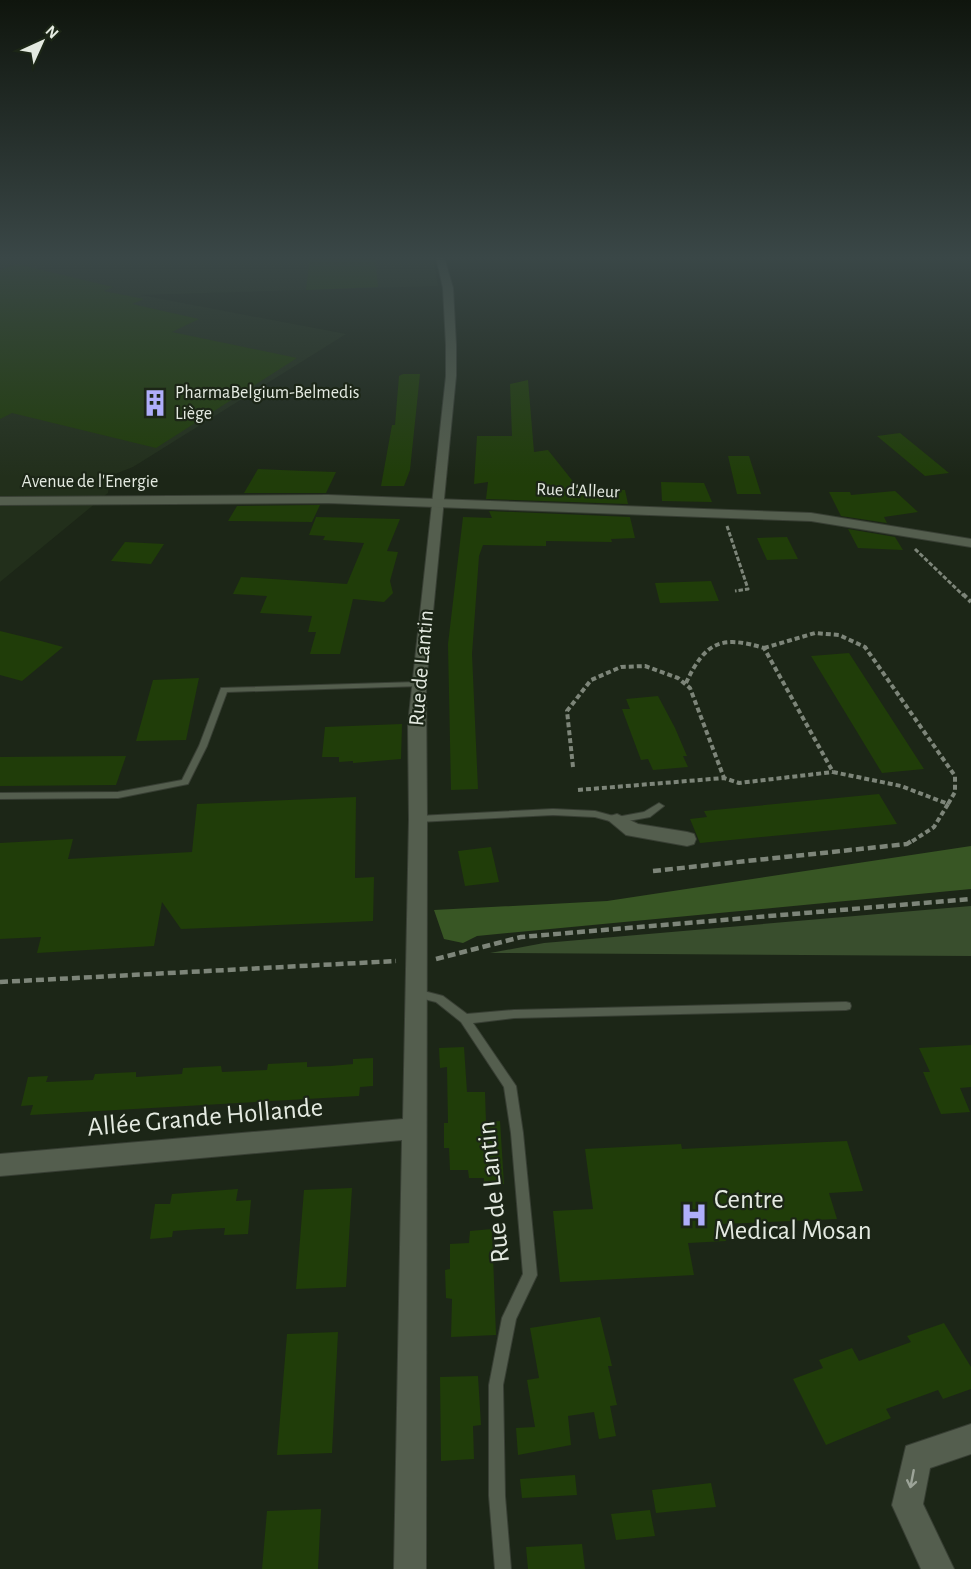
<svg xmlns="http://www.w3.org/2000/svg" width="971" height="1569" font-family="'Alegreya Sans',sans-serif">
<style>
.built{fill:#222f1b}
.green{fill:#394e2d}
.forest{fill:#385624}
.building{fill:#203d09}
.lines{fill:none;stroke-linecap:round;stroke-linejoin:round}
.lane-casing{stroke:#383f34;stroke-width:2}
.street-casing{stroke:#383f34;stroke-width:2}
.secondary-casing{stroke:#383f34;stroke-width:2}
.path-far2{stroke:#7d8579;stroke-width:3;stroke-dasharray:4.5 2;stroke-linecap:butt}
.path-far1{stroke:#7d8579;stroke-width:4;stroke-dasharray:5 3;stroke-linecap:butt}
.path{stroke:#7d8579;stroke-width:4.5;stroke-dasharray:8 4;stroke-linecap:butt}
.lane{fill:#545e4e;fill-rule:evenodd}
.street{fill:#545e4e;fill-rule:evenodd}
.secondary{fill:#545e4e;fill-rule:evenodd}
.oneway{stroke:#9ca498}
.labels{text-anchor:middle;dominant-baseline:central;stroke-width:4.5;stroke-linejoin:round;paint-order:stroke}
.far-poi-label{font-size:18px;fill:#e4eae1;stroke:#1c2617;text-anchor:start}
.far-street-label{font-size:18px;fill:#e4eae1;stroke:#1c2617}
.street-label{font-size:22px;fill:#e4eae1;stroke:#1c2617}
.near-street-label{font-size:27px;fill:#e4eae1;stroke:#1c2617}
.near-poi-label{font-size:27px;fill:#e4eae1;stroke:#1c2617;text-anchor:start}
</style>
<rect width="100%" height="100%" fill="#1c2617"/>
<path class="built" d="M0,257H433L438,286L141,295L346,334L133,467L110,476L108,493L0,582Z"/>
<path class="green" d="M971,906V956L490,953L544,943Z"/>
<path class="forest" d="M971,846V889L477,936L463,943L444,939L434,910L607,901Z"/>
<path class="building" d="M310,257H375L378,287L306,290Z
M17,264L113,287L104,291L144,299L132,304L199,319L172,332L297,358L156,448L12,413L0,419V270Z
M403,374H420L410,470L404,486H381L392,425H395L399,376Z
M528,380L534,452L548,450L579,489L625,490L628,504L486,499L488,482L474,484L477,436H512L510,384Z
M900,433L916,446L949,473L925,476L877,436Z
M728,456H749L761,494H737Z
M258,469L305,471L336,472L326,493H244Z
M661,482L704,483L712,502L662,501Z
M895,491L918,512L884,517L887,523L841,516L829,492H850L851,495Z
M320,505L312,522L228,521L237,506Z
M489,511L630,517L635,538L611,539L612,542L546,541V546L483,545L479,556L472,654L478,789L451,790L448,644L463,517L492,518Z
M316,517L400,519L387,551L398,552L390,581L393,593L384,602L353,599L340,654H310L316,632H308L312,616L260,613L267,596L233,594L241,577L347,584L364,543L323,540L325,536L309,535Z
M848,529L895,537L903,550L858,548Z
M787,537L798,559L767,560L757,538Z
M125,542L164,544L151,564L111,561Z
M711,581L719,601L660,603L655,583Z
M0,631L41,641L63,647L22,681L0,675Z
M849,653L924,769L882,773L811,656Z
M199,678L186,740L136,741L153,680Z
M658,696L675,728L687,756H683L688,767L653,770L648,759L641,760L622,709H630L626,699Z
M402,724L401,759L353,763V761L339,762V757H322L325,727Z
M126,756L116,785L0,786V757Z
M879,794L897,824L700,843L690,819L707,817L704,811Z
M356,797L355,878L374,877L373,921L181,929L162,902L154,946L37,953L41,937L0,939V843L73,839L68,859L192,852L197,804Z
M491,847L499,882L465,886L458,851Z
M971,1045V1087L960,1088L970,1112L941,1114L923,1072H930L919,1048Z
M464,1047L467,1092H485L486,1122L500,1121L504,1184L484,1185V1178H469L468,1170H450L449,1148H444V1123H448L447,1067L440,1068L439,1048Z
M373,1058V1086L360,1087L359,1096L30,1115L33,1105L21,1106L28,1077L48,1076L46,1082L70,1081L93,1080L95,1074L136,1072V1077L182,1074L183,1068L221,1066L222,1072L245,1071L267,1070L268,1064L307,1062V1067L331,1066L353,1064V1059Z
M847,1141L863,1191L829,1193L837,1219L722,1224L726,1241L688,1243L694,1275L560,1282L553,1211L593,1209L585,1149L681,1144L682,1149Z
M352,1188L346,1287L296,1289L304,1190Z
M238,1189L236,1201L251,1200L248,1234L224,1235L225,1228L200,1229L173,1231L172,1237L150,1239L155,1204H170L172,1194Z
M492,1229L496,1335L451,1337L452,1299L446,1298L445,1270L450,1269V1244L469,1243L470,1231Z
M600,1317L612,1366H608L617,1405L610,1406L616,1436L599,1439L594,1412L568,1416L571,1445L518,1455L516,1428L535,1427L527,1380L539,1378L530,1328Z
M944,1323L971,1367V1389L943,1399L938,1390L886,1409L891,1418L826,1445L793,1379L823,1368L819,1360L852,1348L859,1361L911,1342L907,1336Z
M338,1332L332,1453L277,1455L287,1334Z
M478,1376L481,1425L473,1426L474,1459L441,1461L440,1377Z
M575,1475L577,1495L522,1498L520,1479Z
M711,1483L716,1507L656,1513L652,1490Z
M321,1509L318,1569H262L267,1511Z
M650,1510L655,1536L616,1540L611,1514Z
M582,1544L585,1569H528L526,1547Z"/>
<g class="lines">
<defs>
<path id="lane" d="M418,682H421L422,684L421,686L227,692L207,746L188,784L118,798L0,799V793L118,792L182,780L199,746L221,688Z
M659,803L664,806L650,817L617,823L595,817L553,815L418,822L413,819L418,816L553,809L595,811L617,817L644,812Z
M416,989L443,996L467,1014L514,1010L846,1002L850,1003L851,1006L850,1009L846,1010L514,1018L473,1023L516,1086L523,1133L537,1275L516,1319L503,1385L505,1496L511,1569H495L489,1496V1385L502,1318L523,1274L511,1133L504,1087L461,1022L436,1002L412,996L411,993L412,990Z"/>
<path id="street" d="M451,342L456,345V376L426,684L427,819L426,1569H394L402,1140L0,1176V1154L403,1119L409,819L408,724L446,376V345Z
M617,814L638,824L687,832L694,834L696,839L694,844L687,846L626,835L608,820L610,816Z
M971,1424V1454L930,1468L923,1504L954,1569H921L892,1505L906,1446Z"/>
<path id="secondary" d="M436,257H444L453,288L456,345L451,348L446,345L443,288Z
M328,495L811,513L971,539V547L811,521L328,503L0,505V497Z"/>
</defs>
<use href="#lane" class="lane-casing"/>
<use href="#street" class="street-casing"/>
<use href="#secondary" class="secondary-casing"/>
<path class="path-far2" d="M727,526L748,589L735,591
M915,549L964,596"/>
<path class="path-far1" d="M963,594L971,602
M764,648L815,633L839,635L865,647L955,776V792L948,804
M686,683C705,642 721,635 764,648L833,772L901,786L948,804L934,827L911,842
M573,767L567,711L591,680L621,667L645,666L678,678L690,688L724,778
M578,790L724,778L739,783L833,772"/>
<path class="path" d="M653,871L907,844L913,840
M436,959L521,937L971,899
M0,982L396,961"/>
<use href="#lane" class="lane"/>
<use href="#street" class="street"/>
<use href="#secondary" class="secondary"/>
</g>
<defs><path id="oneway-shaft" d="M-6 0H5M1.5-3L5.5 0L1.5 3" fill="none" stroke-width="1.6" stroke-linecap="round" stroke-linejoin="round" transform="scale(1.5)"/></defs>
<use class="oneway" href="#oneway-shaft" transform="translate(912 1479) rotate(101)"/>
<linearGradient id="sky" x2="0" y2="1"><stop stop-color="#0f150d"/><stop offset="0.54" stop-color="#3a4747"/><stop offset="1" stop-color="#3a4747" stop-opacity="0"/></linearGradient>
<rect width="971" height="477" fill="url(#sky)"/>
<defs>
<symbol id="building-bare" viewBox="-9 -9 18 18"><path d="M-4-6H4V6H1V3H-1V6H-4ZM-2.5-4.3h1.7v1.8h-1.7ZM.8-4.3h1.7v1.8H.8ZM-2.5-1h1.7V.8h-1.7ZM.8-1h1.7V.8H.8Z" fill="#afaefa" stroke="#1c2617" stroke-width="2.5" paint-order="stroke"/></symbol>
<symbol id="hospital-bare" viewBox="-9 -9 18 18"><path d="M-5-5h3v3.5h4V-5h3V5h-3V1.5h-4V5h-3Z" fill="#afaefa" stroke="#1c2617" stroke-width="2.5" paint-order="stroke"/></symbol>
</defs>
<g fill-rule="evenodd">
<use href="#building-bare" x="136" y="384" width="38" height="38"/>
<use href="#hospital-bare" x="675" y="1196" width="38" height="38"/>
</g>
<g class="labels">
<g class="far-poi-label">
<text x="175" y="393">PharmaBelgium-Belmedis<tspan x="175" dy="21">Liège</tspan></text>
</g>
<g class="far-street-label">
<text x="90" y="482">Avenue de l'Energie</text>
<text transform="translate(578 491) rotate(2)">Rue d'Alleur</text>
</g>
<g class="street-label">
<text transform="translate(421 668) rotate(-85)">Rue de Lantin</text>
</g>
<g class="near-street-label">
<text transform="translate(205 1117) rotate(-5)">Allée Grande Hollande</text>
<text transform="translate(493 1192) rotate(-96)">Rue de Lantin</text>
</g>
<g class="near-poi-label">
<text x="714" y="1199">Centre<tspan x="714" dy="31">Medical Mosan</tspan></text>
</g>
</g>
<g transform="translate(42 42) rotate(45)" stroke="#1c2617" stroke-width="4.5" paint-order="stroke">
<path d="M0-4.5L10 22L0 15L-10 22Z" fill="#e4eae1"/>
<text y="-9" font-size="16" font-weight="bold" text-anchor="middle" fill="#e4eae1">N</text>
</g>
</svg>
